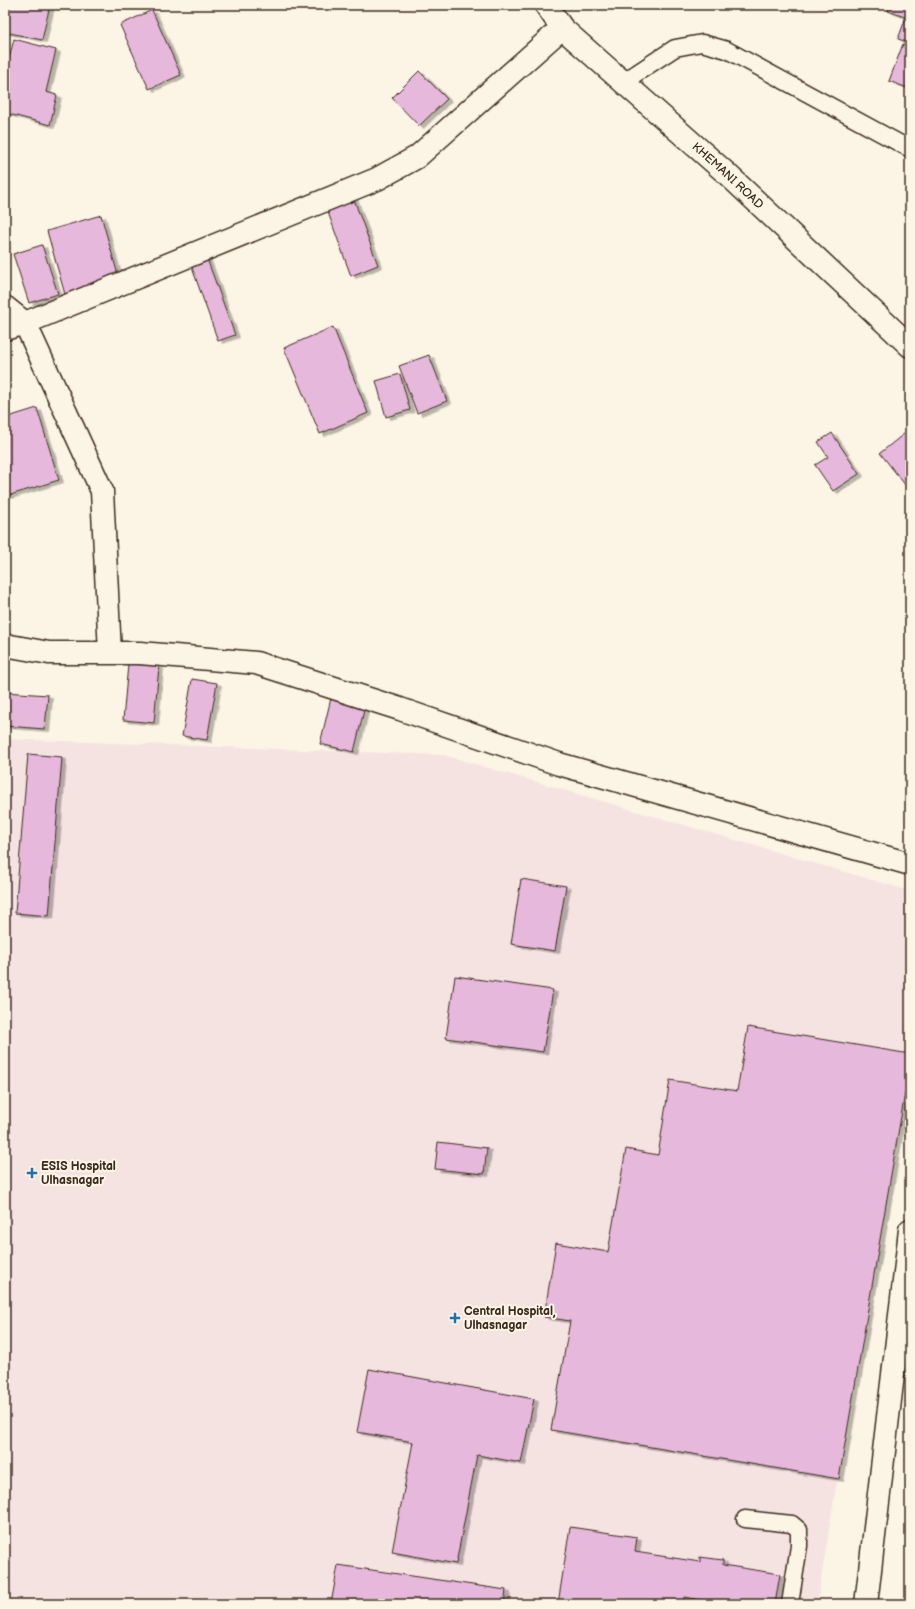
<svg xmlns="http://www.w3.org/2000/svg" width="915" height="1609" font-family="'Balsamiq Sans',sans-serif">
<style>
.built{fill:#f5e3e2}
.building{fill:#e6b8dc;stroke:#3b2a1e;filter:url(#shadow)}
.lines{fill:none;stroke-linecap:round;stroke-linejoin:round}
.lane-casing{stroke:#3b2a1e;stroke-width:19}
.street-casing{stroke:#3b2a1e;stroke-width:25}
.secondary-casing{stroke:#3b2a1e;stroke-width:25}
.lane{stroke:#fcf5e5;stroke-width:16}
.street{stroke:#fcf5e5;stroke-width:22}
.secondary{stroke:#fcf5e5;stroke-width:22}
.poi-dot{fill:#1f6fb2;stroke:#fcf5e5;stroke-width:1.5}
.labels{text-anchor:middle;dominant-baseline:central;stroke-width:4;stroke-linejoin:round;paint-order:stroke}
.street-label{font-size:12px;fill:#3b2a1e;stroke:#fcf5e5}
.poi-label{font-size:12px;font-weight:bold;fill:#3b2a1e;stroke:#fcf5e5;text-anchor:start}
</style>
<defs>
<filter id="shadow"><feDropShadow dx="4.5" dy="2.5" stdDeviation="0" flood-color="#0004"/></filter>
</defs>
<rect width="100%" height="100%" fill="#fcf5e5"/>
<filter id="ink" filterUnits="userSpaceOnUse"><feTurbulence type="fractalNoise" baseFrequency=".025" numOctaves="2"/><feDisplacementMap in="SourceGraphic" scale="8" xChannelSelector="R" yChannelSelector="G"/><feConvolveMatrix kernelMatrix="1 2 1 2 8 2 1 2 1" color-interpolation-filters="sRGB"/></filter>
<g filter="url(#ink)">
<path class="built" d="M5,739L444,755L910,891V1032L817,1604H5Z"/>
<path class="building" d="M10,5H50L42,40L5,32V25Z
M890,5H910V19L888,11Z
M152,10L181,75L149,89L120,25Z
M905,20L910,22V43L898,39Z
M14,39L56,50L46,92L57,95L50,125L5,113V74Z
M903,44L910,46V89L889,81Z
M419,71L447,99L419,126L392,98Z
M352,194L378,265L351,276L325,204Z
M101,215L120,282L66,298L47,231Z
M42,245L58,294L29,303L13,254Z
M206,256L235,335L218,341L190,262Z
M333,327L368,413L320,434L284,348Z
M429,355L447,401L417,413L399,366Z
M400,374L410,410L386,417L376,381Z
M37,408L59,480L7,496L5,490V418Z
M910,429V491L880,453Z
M832,433L859,474L833,491L815,465L828,457L818,442Z
M128,664L159,666L154,723L123,720Z
M192,679L217,683L207,740L182,736Z
M5,692L48,695L45,729L5,726Z
M331,698L365,706L354,752L320,744Z
M28,754L62,757L49,916L15,913Z
M521,879L566,886L555,951L511,944Z
M455,976L553,990L543,1052L446,1038Z
M748,1027L910,1054V1064L839,1479L551,1430L570,1321L544,1317L556,1243L608,1252L626,1149L658,1155L670,1080L737,1091Z
M438,1142L487,1148L484,1174L435,1169Z
M369,1369L534,1399L521,1463L477,1455L456,1564L392,1552L413,1442L357,1432Z
M570,1527L637,1537L635,1552L700,1562V1557L723,1560V1565L780,1574L775,1604H713V1602L684,1597L683,1604H558Z
M338,1565L506,1590L504,1604H331Z"/>
<g class="lines">
<defs>
<path id="lane" d="M623,82L675,48L702,43L727,50L910,149
M745,1519L792,1524L799,1530V1546L790,1604"/>
<path id="street" d="M5,307L25,323L102,491L110,653
M5,329L25,323L377,179L417,157L562,28
M5,645L49,653H140L256,663L400,709L559,764L910,864"/>
<g id="secondary">
<path id="s1" d="M546,5L562,28L726,173L910,346"/>
<path d="M866,1604L910,1230"/>
</g>
</defs>
<use href="#lane" class="lane-casing"/>
<use href="#street" class="street-casing"/>
<use href="#secondary" class="secondary-casing"/>
<use href="#lane" class="lane"/>
<use href="#street" class="street"/>
<use href="#secondary" class="secondary"/>
</g>
</g>
<g class="poi-dot">
<path d="M30 1167h4v4h4v4h-4v4h-4v-4h-4v-4h4z"/>
<path d="M453 1312h4v4h4v4h-4v4h-4v-4h-4v-4h4z"/>
</g>
<g class="labels">
<g class="street-label">
<text stroke="none"><textPath href="#s1" startOffset="250">KHEMANI ROAD</textPath></text>
</g>
<g class="poi-label">
<text x="41" y="1166">ESIS Hospital<tspan x="41" dy="14">Ulhasnagar</tspan></text>
<text x="464" y="1311">Central Hospital,<tspan x="464" dy="14">Ulhasnagar</tspan></text>
</g>
</g>
<rect width="915" height="1609" fill="none" stroke="#fcf5e5" stroke-width="20"/>
<rect x="10" y="10" width="895" height="1589" fill="none" stroke="#3b2a1e" stroke-width="1.5" filter="url(#ink)"/>
</svg>
